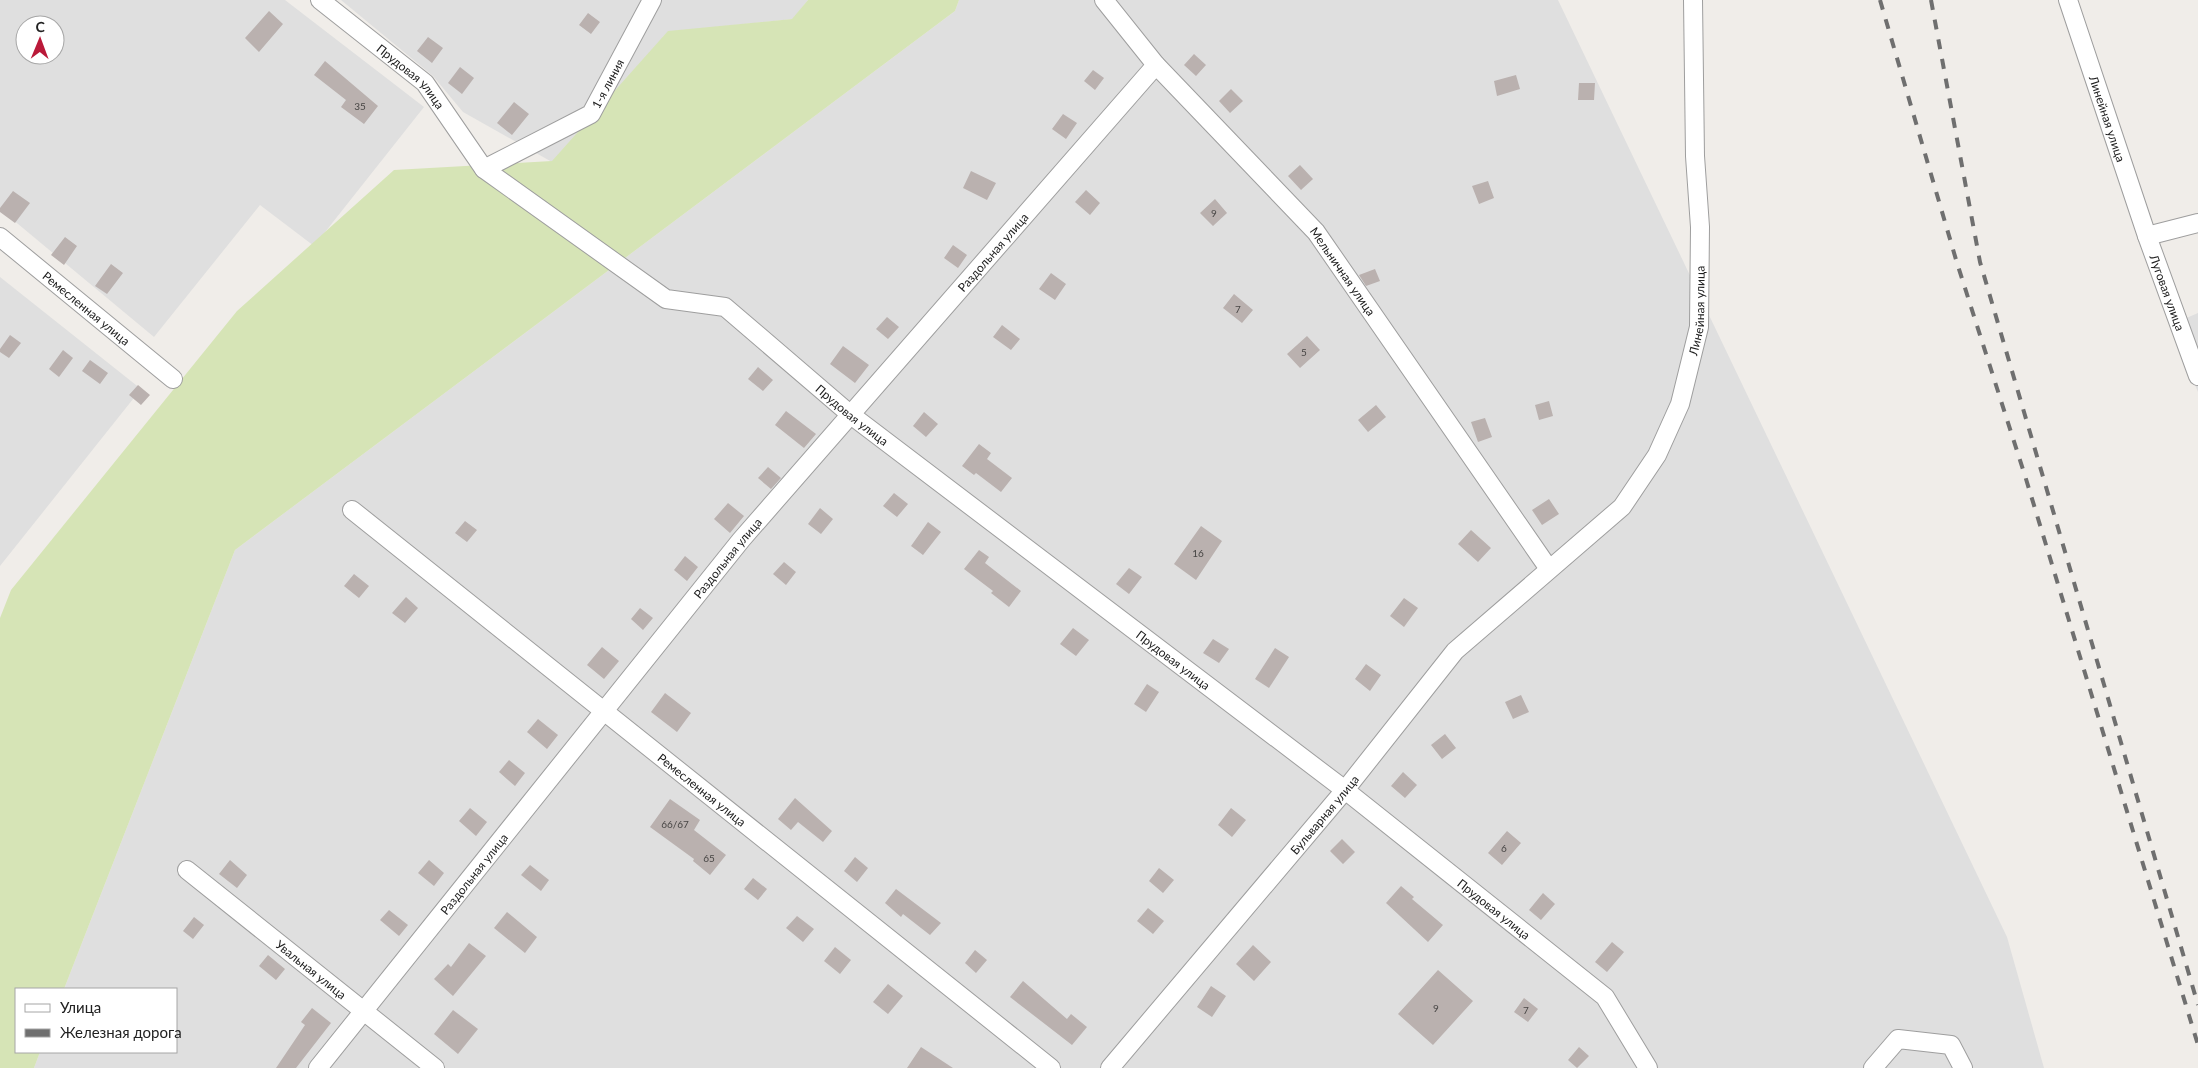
<svg xmlns="http://www.w3.org/2000/svg" width="2198" height="1068" font-family="Lato,sans-serif">
<style>
.residential{fill:#dfdfdf;fill-rule:evenodd}
.grass{fill:#d6e4b6}
.building{fill:#bab1af}
.lines{fill:none;stroke-linecap:round;stroke-linejoin:round}
.street-casing{stroke:#9e9e9e;stroke-width:20}
.street{stroke:#fff;stroke-width:18}
.rail{stroke:#6f6f6f;stroke-width:4;stroke-dasharray:10 10;stroke-linecap:butt}
.labels{text-anchor:middle;dominant-baseline:central;stroke-width:4;stroke-linejoin:round;paint-order:stroke}
.number-label{font-size:10px;fill:#474544}
.street-label{font-size:12px;fill:#212121;stroke:#fff}
</style>
<rect width="100%" height="100%" fill="#f0ede9"/>
<path class="residential" d="M0,0H285L424,107L314,246L260,205L154,337L0,209ZM25,25H55V55H25Z
M341,0H808L793,19L668,32L552,162L463,112L433,76Z
M959,0H1558L2007,937L2044,1068H34L40,1052H176V989H64L235,550L955,11Z
M0,277L141,389L0,566Z
M2198,313V392L2170,325Z"/>
<path class="grass" d="M808,0H959L955,11L235,550L64,989H16V1052H40L34,1068H0V618L11,590L237,311L394,170L552,161L668,31L792,19Z"/>
<path class="building" d="M269,11L283,24L259,52L245,38Z
M588,13L600,22L591,34L579,25Z
M428,37L443,48L432,63L417,51Z
M1194,54L1206,65L1196,76L1184,65Z
M325,61L378,106L364,124L341,107L346,100L314,75Z
M460,67L474,78L462,94L448,83Z
M1093,70L1104,78L1095,90L1084,81Z
M1516,75L1520,89L1497,96L1494,81Z
M1579,83H1595L1594,100H1578Z
M1231,89L1243,101L1230,113L1219,101Z
M514,102L529,114L512,135L497,123Z
M1063,114L1077,123L1066,139L1052,129Z
M1300,165L1313,179L1301,190L1288,176Z
M971,171L996,183L987,200L963,188Z
M1488,181L1494,198L1479,204L1472,186Z
M1086,190L1100,203L1090,215L1075,202Z
M13,191L30,203L15,223L0,212V208Z
M1215,199L1227,213L1213,226L1200,213Z
M65,237L77,246L64,265L51,255Z
M953,245L967,255L958,268L944,258Z
M111,264L123,273L107,294L95,286Z
M1375,269L1380,281L1366,286L1359,275Z
M1051,273L1066,284L1055,300L1039,289Z
M1234,294L1253,310L1242,323L1223,308Z
M887,317L899,327L888,339L876,329Z
M1002,325L1020,339L1011,350L993,337Z
M10,335L21,343L9,358L0,352V349Z
M1307,336L1320,350L1300,368L1287,354Z
M843,346L869,365L855,383L830,364Z
M63,350L73,358L59,377L49,369Z
M90,360L108,373L100,384L82,371Z
M758,367L773,380L763,391L748,379Z
M138,385L150,395L141,405L129,395Z
M1549,401L1553,416L1539,420L1535,405Z
M1376,405L1386,417L1368,432L1358,420Z
M786,411L816,434L804,448L775,425Z
M924,412L938,424L926,437L913,426Z
M1485,418L1492,437L1478,442L1471,422Z
M979,444L991,453L987,459L1012,478L1001,492L976,473L974,475L962,466Z
M768,467L781,478L771,489L758,478Z
M894,493L908,504L897,517L883,506Z
M1549,499L1559,514L1542,525L1532,510Z
M728,503L744,516L730,533L714,519Z
M820,508L833,519L821,534L808,524Z
M465,521L477,530L467,542L455,533Z
M928,522L941,532L923,555L911,546Z
M1201,526L1222,541L1196,580L1174,564Z
M1471,530L1491,548L1478,562L1458,544Z
M979,550L989,557L985,563L1021,591L1009,607L991,593L993,591L964,569Z
M685,556L698,567L687,581L674,570Z
M784,562L796,572L786,585L773,574Z
M1129,568L1142,577L1129,594L1116,584Z
M354,574L369,586L359,598L344,586Z
M406,597L418,608L405,623L392,613Z
M1404,598L1418,608L1404,627L1390,616Z
M640,608L653,618L643,630L631,619Z
M1073,628L1089,640L1076,656L1060,644Z
M1213,639L1229,649L1219,663L1203,653Z
M602,647L619,661L604,679L587,665Z
M1275,648L1289,657L1269,688L1255,679Z
M1366,664L1381,675L1370,691L1355,679Z
M1147,684L1159,692L1146,712L1134,704Z
M665,693L691,713L677,732L651,712Z
M1521,695L1529,712L1513,719L1505,702Z
M538,719L558,735L547,749L527,732Z
M1445,734L1456,748L1442,759L1431,745Z
M509,760L525,773L515,786L499,772Z
M1403,772L1417,785L1405,798L1391,786Z
M795,798L832,831L823,842L798,822L791,830L778,819Z
M670,799L700,820L694,830L726,855L710,875L693,861L694,859L650,827Z
M470,808L487,822L476,836L459,821Z
M1231,808L1246,820L1232,837L1218,825Z
M1507,831L1521,843L1502,865L1488,853Z
M1342,839L1355,852L1343,864L1330,851Z
M855,857L868,868L857,882L844,871Z
M230,860L247,875L237,888L219,874Z
M429,860L444,873L434,886L418,873Z
M530,865L549,880L541,891L521,875Z
M1159,868L1174,880L1163,893L1149,881Z
M753,878L767,889L758,900L744,889Z
M1401,886L1414,897L1412,899L1443,925L1428,942L1386,903Z
M896,889L941,923L930,935L903,914L901,917L885,903Z
M1543,893L1555,904L1541,920L1529,910Z
M1148,908L1164,921L1153,934L1137,921Z
M389,910L408,925L399,936L380,920Z
M507,912L537,937L525,953L494,928Z
M797,916L814,929L803,942L786,928Z
M194,917L204,925L193,939L183,931Z
M1612,942L1624,952L1607,972L1595,962Z
M469,943L486,956L453,996L434,979L448,964L451,967Z
M1253,945L1271,962L1254,981L1236,964Z
M835,947L851,960L840,974L824,961Z
M975,950L987,960L976,973L965,963Z
M268,955L285,969L276,980L259,966Z
M1438,970L1473,1001L1433,1045L1398,1014Z
M1023,981L1067,1019L1071,1014L1087,1027L1072,1045L1010,997Z
M888,984L903,996L888,1014L873,1002Z
M1211,986L1226,996L1212,1017L1197,1007Z
M1524,998L1538,1009L1528,1022L1514,1012Z
M312,1008L331,1023L296,1068H276L305,1025L301,1022Z
M453,1010L478,1029L458,1054L434,1034Z
M921,1047L953,1068H907Z
M1579,1047L1589,1056L1577,1068L1568,1060Z"/>
<g class="lines">
<defs>
<g id="street">
<path id="s1" d="M320,0L425,83L484,169L666,299L725,307L851,415L1345,790L1605,997L1648,1068"/>
<path id="s2" d="M1104,0L1156,65L1316,232L1549,569"/>
<path id="s3" d="M2068,0L2147,236L2198,376"/>
<path id="s4" d="M484,169L591,114L652,0"/>
<path d="M2147,236L2198,223"/>
<path id="s5" d="M0,237L173,379"/>
<path id="s6" d="M352,510L1051,1068"/>
<path id="s7" d="M187,870L435,1068"/>
<path id="s8" d="M318,1068L741,540L1156,65"/>
<path id="s9" d="M1110,1068L1345,790L1455,651L1622,507L1657,455L1680,404L1699,327L1700,227L1695,156L1693,0"/>
<path d="M1873,1068L1898,1039L1951,1045L1963,1068"/>
</g>
</defs>
<use href="#street" class="street-casing"/>
<use href="#street" class="street"/>
<path class="rail" d="M1880,0L1957,263L2026,479L2198,1045
M1931,0L1980,262L2198,1005"/>
</g>
<g class="labels">
<g class="number-label">
<text x="360" y="106">35</text>
<text x="1214" y="213">9</text>
<text x="1238" y="309">7</text>
<text x="1304" y="352">5</text>
<text x="1198" y="553">16</text>
<text x="675" y="824">66/67</text>
<text x="1504" y="848">6</text>
<text x="709" y="858">65</text>
<text x="1436" y="1008">9</text>
<text x="1526" y="1010">7</text>
</g>
<g class="street-label">
<text stroke="none"><textPath href="#s1" startOffset="119">Прудовая улица</textPath></text>
<text stroke="none"><textPath href="#s4" startOffset="155">1-я линия</textPath></text>
<text stroke="none"><textPath href="#s3" startOffset="125">Линейная улица</textPath></text>
<text stroke="none"><textPath href="#s8" startOffset="1059">Раздольная улица</textPath></text>
<text stroke="none"><textPath href="#s2" startOffset="362">Мельничная улица</textPath></text>
<text stroke="none"><textPath href="#s3" startOffset="309">Луговая улица</textPath></text>
<text stroke="none"><textPath href="#s5" startOffset="112">Ремесленная улица</textPath></text>
<text stroke="none"><textPath href="#s9" startOffset="976">Линейная улица</textPath></text>
<text stroke="none"><textPath href="#s1" startOffset="688">Прудовая улица</textPath></text>
<text stroke="none"><textPath href="#s8" startOffset="654">Раздольная улица</textPath></text>
<text stroke="none"><textPath href="#s1" startOffset="1092">Прудовая улица</textPath></text>
<text stroke="none"><textPath href="#s6" startOffset="448">Ремесленная улица</textPath></text>
<text stroke="none"><textPath href="#s9" startOffset="332">Бульварная улица</textPath></text>
<text stroke="none"><textPath href="#s8" startOffset="249">Раздольная улица</textPath></text>
<text stroke="none"><textPath href="#s1" startOffset="1498">Прудовая улица</textPath></text>
<text stroke="none"><textPath href="#s7" startOffset="159">Увальная улица</textPath></text>
</g>
</g>
<rect x="15" y="988" width="162" height="65" fill="#ffffff" stroke="#a6a6a6"/>
<rect x="25" y="1004" width="25" height="8" fill="#ffffff" stroke="#a6a6a6"/>
<text x="60" y="1013" font-size="15" fill="#212121">Улица</text>
<rect x="25" y="1029" width="25" height="8" fill="#6f6f6f" stroke="#a6a6a6"/>
<text x="60" y="1038" font-size="15" fill="#212121">Железная дорога</text>
<g transform="translate(40 40) rotate(1)"><circle r="24" fill="#ffffff" stroke="#a6a6a6"/>
<path d="M0-4L9 19L0 12L-9 19Z" fill="#ba1939"/>
<text y="-8" font-size="14" font-weight="bold" text-anchor="middle" fill="#212121">С</text>
</g>
</svg>
